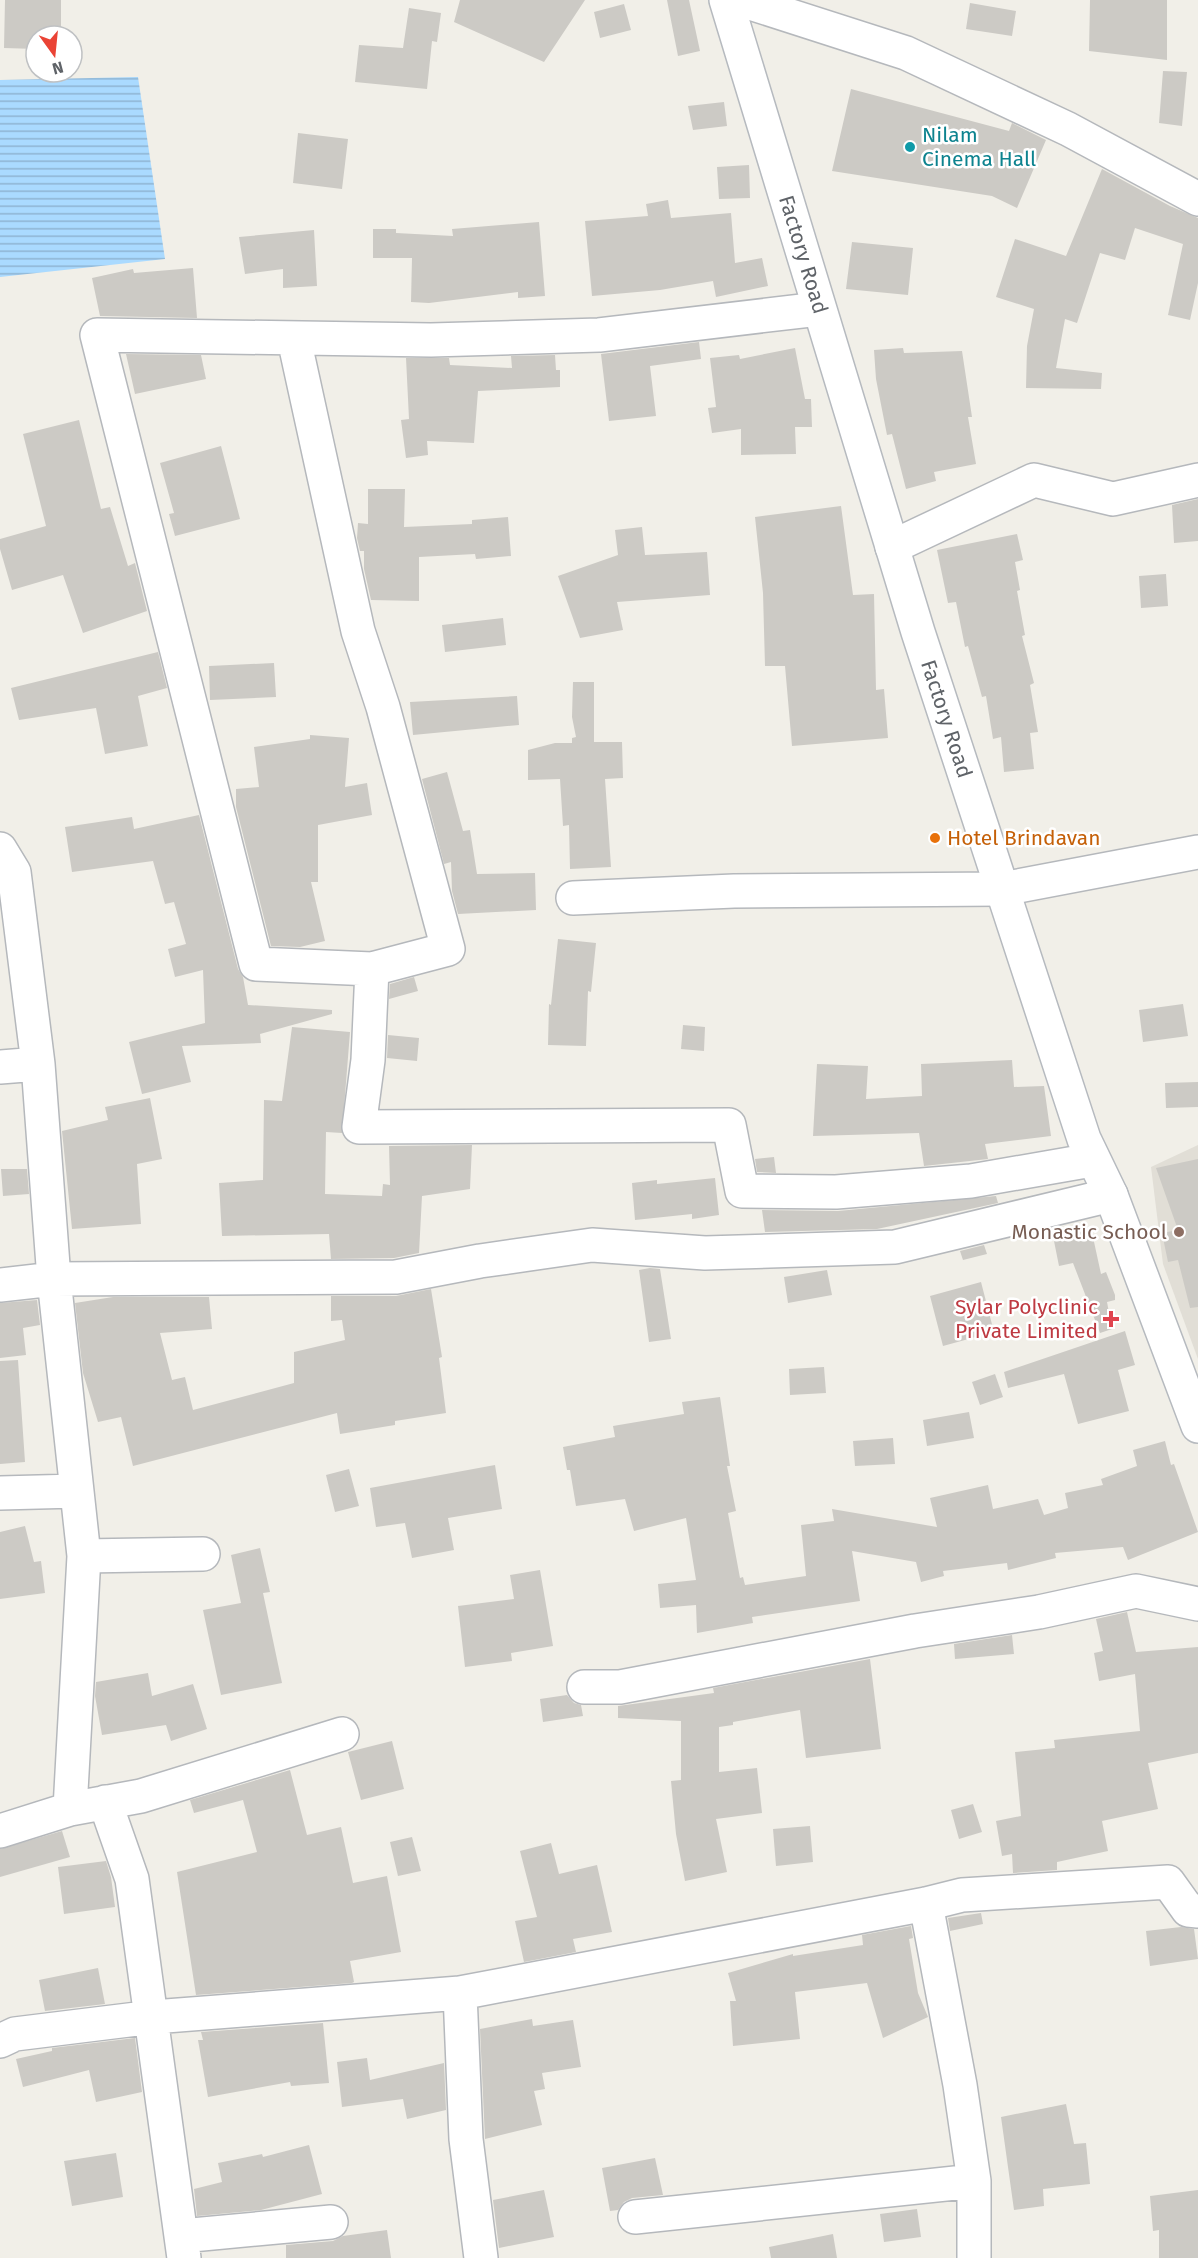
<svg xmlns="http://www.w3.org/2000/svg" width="1198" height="2258" font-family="'Fira Sans',sans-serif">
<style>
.education{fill:#e1ded6}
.water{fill:url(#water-rules)}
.building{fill:#cccac5}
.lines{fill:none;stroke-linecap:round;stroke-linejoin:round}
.street-casing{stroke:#b5b8bc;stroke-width:36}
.secondary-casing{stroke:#b6babf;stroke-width:36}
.street{stroke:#fff;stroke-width:33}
.secondary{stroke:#fff;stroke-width:33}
.culture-dot{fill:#0f9aa8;stroke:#fff;stroke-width:2}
.food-dot{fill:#e8710a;stroke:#fff;stroke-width:2}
.education-dot{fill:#8d6e63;stroke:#fff;stroke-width:2}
.health-dot{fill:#e0444e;stroke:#fff;stroke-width:2}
.labels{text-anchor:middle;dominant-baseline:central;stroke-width:5;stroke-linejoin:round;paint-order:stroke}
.culture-label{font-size:21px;fill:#0d838f;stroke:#fff;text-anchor:start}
.street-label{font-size:21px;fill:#5f6368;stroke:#fff}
.food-label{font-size:21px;fill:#c56008;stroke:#fff;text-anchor:start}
.education-label{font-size:21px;fill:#785e54;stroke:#fff;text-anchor:end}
.health-label{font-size:21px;fill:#be3a42;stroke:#fff;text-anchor:end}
</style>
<defs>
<pattern id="water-rules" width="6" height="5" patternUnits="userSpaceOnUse" patternTransform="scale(1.5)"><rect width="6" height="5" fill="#aadaff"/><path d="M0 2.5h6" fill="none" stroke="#8eb4d2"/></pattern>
</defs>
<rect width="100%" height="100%" fill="#f1efe8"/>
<path class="education" d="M1198,1145V1359L1163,1264L1151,1167Z"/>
<path class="water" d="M138,77L165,259L0,277V80Z"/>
<path class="building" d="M5,0H61V36H36V49L4,48Z
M460,0H585L544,62L454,22Z
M667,0H689L700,51L678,56Z
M1090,0H1167V60L1089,51Z
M970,3L1016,11L1012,36L966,29Z
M624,4L631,30L600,38L594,12Z
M409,8L441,13L437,42L432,41L427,89L355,82L359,45L403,48Z
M1163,71L1187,72L1182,126L1159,123Z
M851,89L1009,131L1012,123L1046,140L1017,208L992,196L832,171Z
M724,102L727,126L693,130L688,106Z
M298,133L348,139L342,189L293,183Z
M749,165L750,198L719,199L717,167Z
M1102,169L1170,206L1198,218V283L1190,320L1168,315L1183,244L1135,228L1125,260L1100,253L1077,323L1065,319L1056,368L1102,373L1101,389L1026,388L1027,346L1034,309L996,297L1015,239L1066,256Z
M668,200L671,218L731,213L735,263L762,258L768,286L716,297L713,281L660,290L592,296L585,221L648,216L646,204Z
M539,222L545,296L518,298V292L429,303L411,302L412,258H373V229H396V233L453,236L452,229Z
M314,230L317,286L283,288V269L245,274L239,237Z
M852,242L913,248L908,295L846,289Z
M193,268L197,318L100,316L92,278L133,269L134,273Z
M699,342L701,359L650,366L656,416L609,421L601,354Z
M795,348L805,399H811L812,427H795L796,454L741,455V429L712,433L708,408L716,407L710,358L739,355L740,359Z
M903,348L904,353L962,351L972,417H968L976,464L934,472L936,481L906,489L892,434L887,435L876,379L874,350Z
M126,354L201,355L206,379L135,394Z
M555,355L556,370H560V387L478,391L474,443L427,441L428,455L406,458L401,420L409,419L406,358H449L450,365L512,368L511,356Z
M79,420L101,509L110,507L128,566L135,563L147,611L83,633L63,575L12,590L0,549V539L46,526L23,434Z
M221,446L240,519L175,536L169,514L174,513L160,463Z
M368,489H405L404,527L472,524V520L508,517L511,556L476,559L475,554L419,557V601L371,600L364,569V551H360L357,538L358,523L368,524Z
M1198,499V541L1174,543L1172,505Z
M841,506L853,595L874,594L876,690L884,689L888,738L792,746L785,666H765L763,593L755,517Z
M642,527L645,555L707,552L710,595L617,602L623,630L580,638L558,576L618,555L615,530Z
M1017,534L1023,560L1015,562L1020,590L1017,591L1025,635L1022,636L1034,683L1030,685L1038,732L1030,733L1034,769L1004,772L1001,737L993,739L986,696L982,697L968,646L965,647L956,602L948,603L937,550Z
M1166,574L1168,606L1141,608L1139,576Z
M503,618L506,645L445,652L442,625Z
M158,652L167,688L138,696L148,746L105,754L96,708L19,720L11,688Z
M274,663L276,697L210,700L209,666Z
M573,682H594V742H622L623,778L605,779L611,867L570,869L569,825L563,826L560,779L528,780V750L555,743H572V738L576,737L572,717Z
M517,696L519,725L413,735L410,702Z
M310,735L349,738L345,787L367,783L372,815L318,825V882H311L325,941L300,947L271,946L236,807V789L259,787L254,747L310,739Z
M447,772L463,831L470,830L477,874L535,873L536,910L458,914L452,891L451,862L444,864L422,779Z
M199,815L238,969L243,977L248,1005L332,1010V1014L260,1034L261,1043L182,1046L191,1082L142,1094L129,1042L205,1023L203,970L175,977L168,949L186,944L174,902L165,904L153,861L72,872L65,827L132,817L134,829Z
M558,939L596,943L591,992L588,991L586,1046L548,1045L549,1004L551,1005Z
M414,977L418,991L389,999L390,984Z
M1183,1004L1188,1036L1143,1042L1139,1010Z
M683,1025L705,1027L704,1051L681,1049Z
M292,1027L350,1032L342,1133L326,1132L325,1194L382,1196L383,1184L390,1185L389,1146L472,1145L470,1189L422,1196L419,1253L394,1258L331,1259L329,1234L222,1236L219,1183L263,1180L264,1100L282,1101Z
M388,1035L419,1038L417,1061L387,1058Z
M1012,1060L1014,1087L1044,1086L1051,1136L985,1144L988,1159L924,1166L919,1133L813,1136L817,1064L868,1066L866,1099L922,1096L921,1064Z
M1198,1082V1107L1166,1108L1165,1083Z
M150,1098L162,1159L137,1164L141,1224L72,1229L62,1131L108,1120L105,1107Z
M774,1157L776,1173L757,1172L755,1159Z
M1198,1159V1307L1190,1308L1178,1260L1168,1262L1162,1233L1178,1230L1156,1168Z
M1,1169H27L29,1194L3,1196Z
M715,1178L719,1215L692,1219V1214L635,1220L632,1183L657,1180V1184Z
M996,1196L998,1203L877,1229L765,1232L762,1210L838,1211Z
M1091,1228L1101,1274L1106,1272L1115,1295V1300L1107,1302L1112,1329L1100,1333L1073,1263L1059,1266L1053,1236Z
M984,1245L987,1254L963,1260L960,1251Z
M650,1268L660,1269L671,1339L649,1342L639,1270Z
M827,1270L832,1295L788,1303L784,1277Z
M981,1282L994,1332L943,1346L930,1296Z
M431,1289L442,1357L439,1358L446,1413L395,1421V1425L340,1434L337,1413L133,1466L121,1417L98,1422L83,1373L75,1303L113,1297H209L212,1329L160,1333L172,1380L185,1377L193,1410L294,1383V1352L345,1340L342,1320L331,1321V1296H396Z
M37,1300L40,1325L23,1328L26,1355L0,1358V1303Z
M1125,1331L1135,1365L1118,1370L1129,1411L1078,1424L1064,1374L1008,1388L1004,1372Z
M18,1360L25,1462L0,1464V1361Z
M824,1367L826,1393L790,1395L789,1369Z
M995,1374L1003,1397L980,1405L972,1382Z
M720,1397L730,1466H727L736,1511L728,1513L740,1578L743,1577L745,1585L806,1576L801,1525L834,1521L832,1509L937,1527L930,1498L988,1485L993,1509L1038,1499L1044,1515L1068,1508L1065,1493L1103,1485L1101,1479L1137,1466L1133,1450L1165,1441L1171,1465L1174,1464L1198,1532L1128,1560L1123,1547L1055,1553L1056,1558L1008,1570L1007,1563L943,1571L944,1576L921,1582L916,1562L852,1551L860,1601L752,1617L753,1623L697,1633L696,1605L660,1608L658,1584L696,1580L686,1518L634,1531L625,1499L576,1506L570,1470H567L563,1447L615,1437L613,1426L684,1414L682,1402Z
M969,1412L974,1438L927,1446L923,1420Z
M893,1438L895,1464L855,1466L853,1441Z
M495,1465L502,1509L448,1518L454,1550L412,1558L405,1523L376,1527L370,1488Z
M349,1469L359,1506L335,1512L326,1475Z
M25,1526L34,1562L41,1561L45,1593L0,1599V1532Z
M260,1548L270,1592L263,1593L282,1683L221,1695L203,1610L241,1603L231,1555Z
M540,1570L553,1646L511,1653L512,1661L465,1667L458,1606L514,1599L510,1575Z
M1127,1612L1136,1652L1198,1647V1753L1148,1763L1158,1809L1102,1821L1108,1851L1057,1862V1870L1013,1873L1012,1854L1002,1856L996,1821L1021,1816L1015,1752L1055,1748L1054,1740L1140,1731L1135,1674L1099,1681L1094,1653L1103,1651L1096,1619Z
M1012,1635L1014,1654L955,1659L954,1644Z
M870,1659L881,1749L806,1758L800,1710L733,1722V1725L719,1727V1772L757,1768L762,1813L716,1819L727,1872L685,1881L676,1834L671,1781L681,1780V1721L618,1718V1706L714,1693L713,1688Z
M148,1673L152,1696L193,1684L207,1729L171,1741L166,1725L102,1735L95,1696L96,1682Z
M567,1695L574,1703L581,1705L583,1716L543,1722L540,1699Z
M392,1741L404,1789L361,1800L348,1752Z
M290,1770L307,1835L341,1827L353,1883L387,1876L401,1952L350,1961L354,1982L352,1983L196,1995L177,1872L257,1852L243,1800L194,1813L190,1800Z
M973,1804L982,1832L959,1839L951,1810Z
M810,1826L813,1862L776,1866L773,1829Z
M62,1831L70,1857L0,1877V1849Z
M412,1837L421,1871L398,1876L390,1842Z
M551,1843L559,1874L597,1865L612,1932L573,1939L576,1952L524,1962L515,1921L537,1917L520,1851Z
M106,1861L111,1877L115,1907L64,1914L58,1867Z
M981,1913L983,1924L950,1931L948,1918Z
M911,1926L913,1938L909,1939L918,1993L928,2017L883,2038L867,1983L795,1992L800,2039L733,2046L730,2001H736L728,1973L793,1954V1956L863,1945L862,1935Z
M1181,1927L1194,1929L1198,1959L1150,1966L1146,1931Z
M98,1968L105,2004L45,2011L39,1980Z
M532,2019L533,2026L573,2020L581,2067L542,2073L545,2089L534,2091L542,2125L485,2139L480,2029Z
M323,2023L329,2083L291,2086L290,2082L208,2097L198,2040H203L201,2032Z
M135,2038L142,2092L96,2102L89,2070L23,2087L16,2059L52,2051V2048Z
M367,2058L370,2080L444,2063L446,2110L407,2119L403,2099L342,2107L337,2062Z
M1066,2104L1074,2144L1086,2143L1090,2184L1043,2189L1044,2206L1014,2210L1001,2117Z
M309,2145L322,2194L261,2210L197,2216L194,2189L222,2182L218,2163L262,2154L263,2157Z
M116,2153L123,2197L72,2206L64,2161Z
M655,2158L663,2195L632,2198L624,2202L618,2210L610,2211L602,2168Z
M544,2190L554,2237L499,2248L493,2200Z
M1198,2190V2258H1159V2230L1153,2231L1150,2196Z
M917,2209L921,2237L884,2242L880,2214Z
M387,2230L391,2258H286V2245L333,2241L343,2236Z
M833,2234L837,2258H771L769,2247Z"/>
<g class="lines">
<defs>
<path id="street" d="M741,0L906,53L1068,129L1198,199
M294,339L358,631L383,707L448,949L372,969L368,1060L359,1127L729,1125L742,1191L836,1192L971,1181L1092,1160
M892,547L1034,480L1113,499L1198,480
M0,849L14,872L38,1064L54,1279L84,1556L70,1809
M573,898L734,891L1002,889L1198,852
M372,969L256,964L97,335L431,340L599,335L819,309
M0,1067L38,1064
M0,1285L54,1279L396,1277L480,1261L592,1245L705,1253L895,1247L1111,1195
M0,1493L77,1491
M84,1556L203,1554
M584,1687H620L915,1631L1039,1612L1136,1591L1198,1604
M105,1802L132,1879L184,2258
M0,1831L70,1809L141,1796L342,1734
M926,1904L960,2085L974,2181V2258
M460,1993L466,2139L481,2258
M0,2041L15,2034L153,2017L460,1993L926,1904L962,1895L1168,1882L1188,1910L1198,1911
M635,2217L974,2181
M181,2236L331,2222"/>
<g id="secondary">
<path id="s1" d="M726,0L918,632L1084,1139L1111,1195L1198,1426"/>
</g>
</defs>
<use href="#street" class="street-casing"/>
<use href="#secondary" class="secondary-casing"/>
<use href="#street" class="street"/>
<use href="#secondary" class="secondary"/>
</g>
<circle class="culture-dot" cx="910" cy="147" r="6"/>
<circle class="food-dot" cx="935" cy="838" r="6"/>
<circle class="education-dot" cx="1179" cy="1232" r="6"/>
<path class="health-dot" d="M1108 1310h6v6h6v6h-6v6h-6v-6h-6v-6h6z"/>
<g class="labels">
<g class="culture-label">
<text x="922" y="135">Nilam<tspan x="922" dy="24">Cinema Hall</tspan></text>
</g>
<g class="street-label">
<text stroke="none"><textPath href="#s1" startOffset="266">Factory Road</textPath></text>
<text stroke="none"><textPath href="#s1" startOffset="752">Factory Road</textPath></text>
</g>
<g class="food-label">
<text x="947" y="838">Hotel Brindavan</text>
</g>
<g class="education-label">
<text x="1167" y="1232">Monastic School</text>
</g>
<g class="health-label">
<text x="1098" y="1307">Sylar Polyclinic<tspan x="1098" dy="24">Private Limited</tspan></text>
</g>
</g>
<g transform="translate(54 54) rotate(165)"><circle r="28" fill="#ffffff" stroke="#bfc1c3" stroke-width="1.5"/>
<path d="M0-4.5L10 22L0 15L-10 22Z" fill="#ea4335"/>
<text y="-9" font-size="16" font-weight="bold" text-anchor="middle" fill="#5f6368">N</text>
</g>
</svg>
